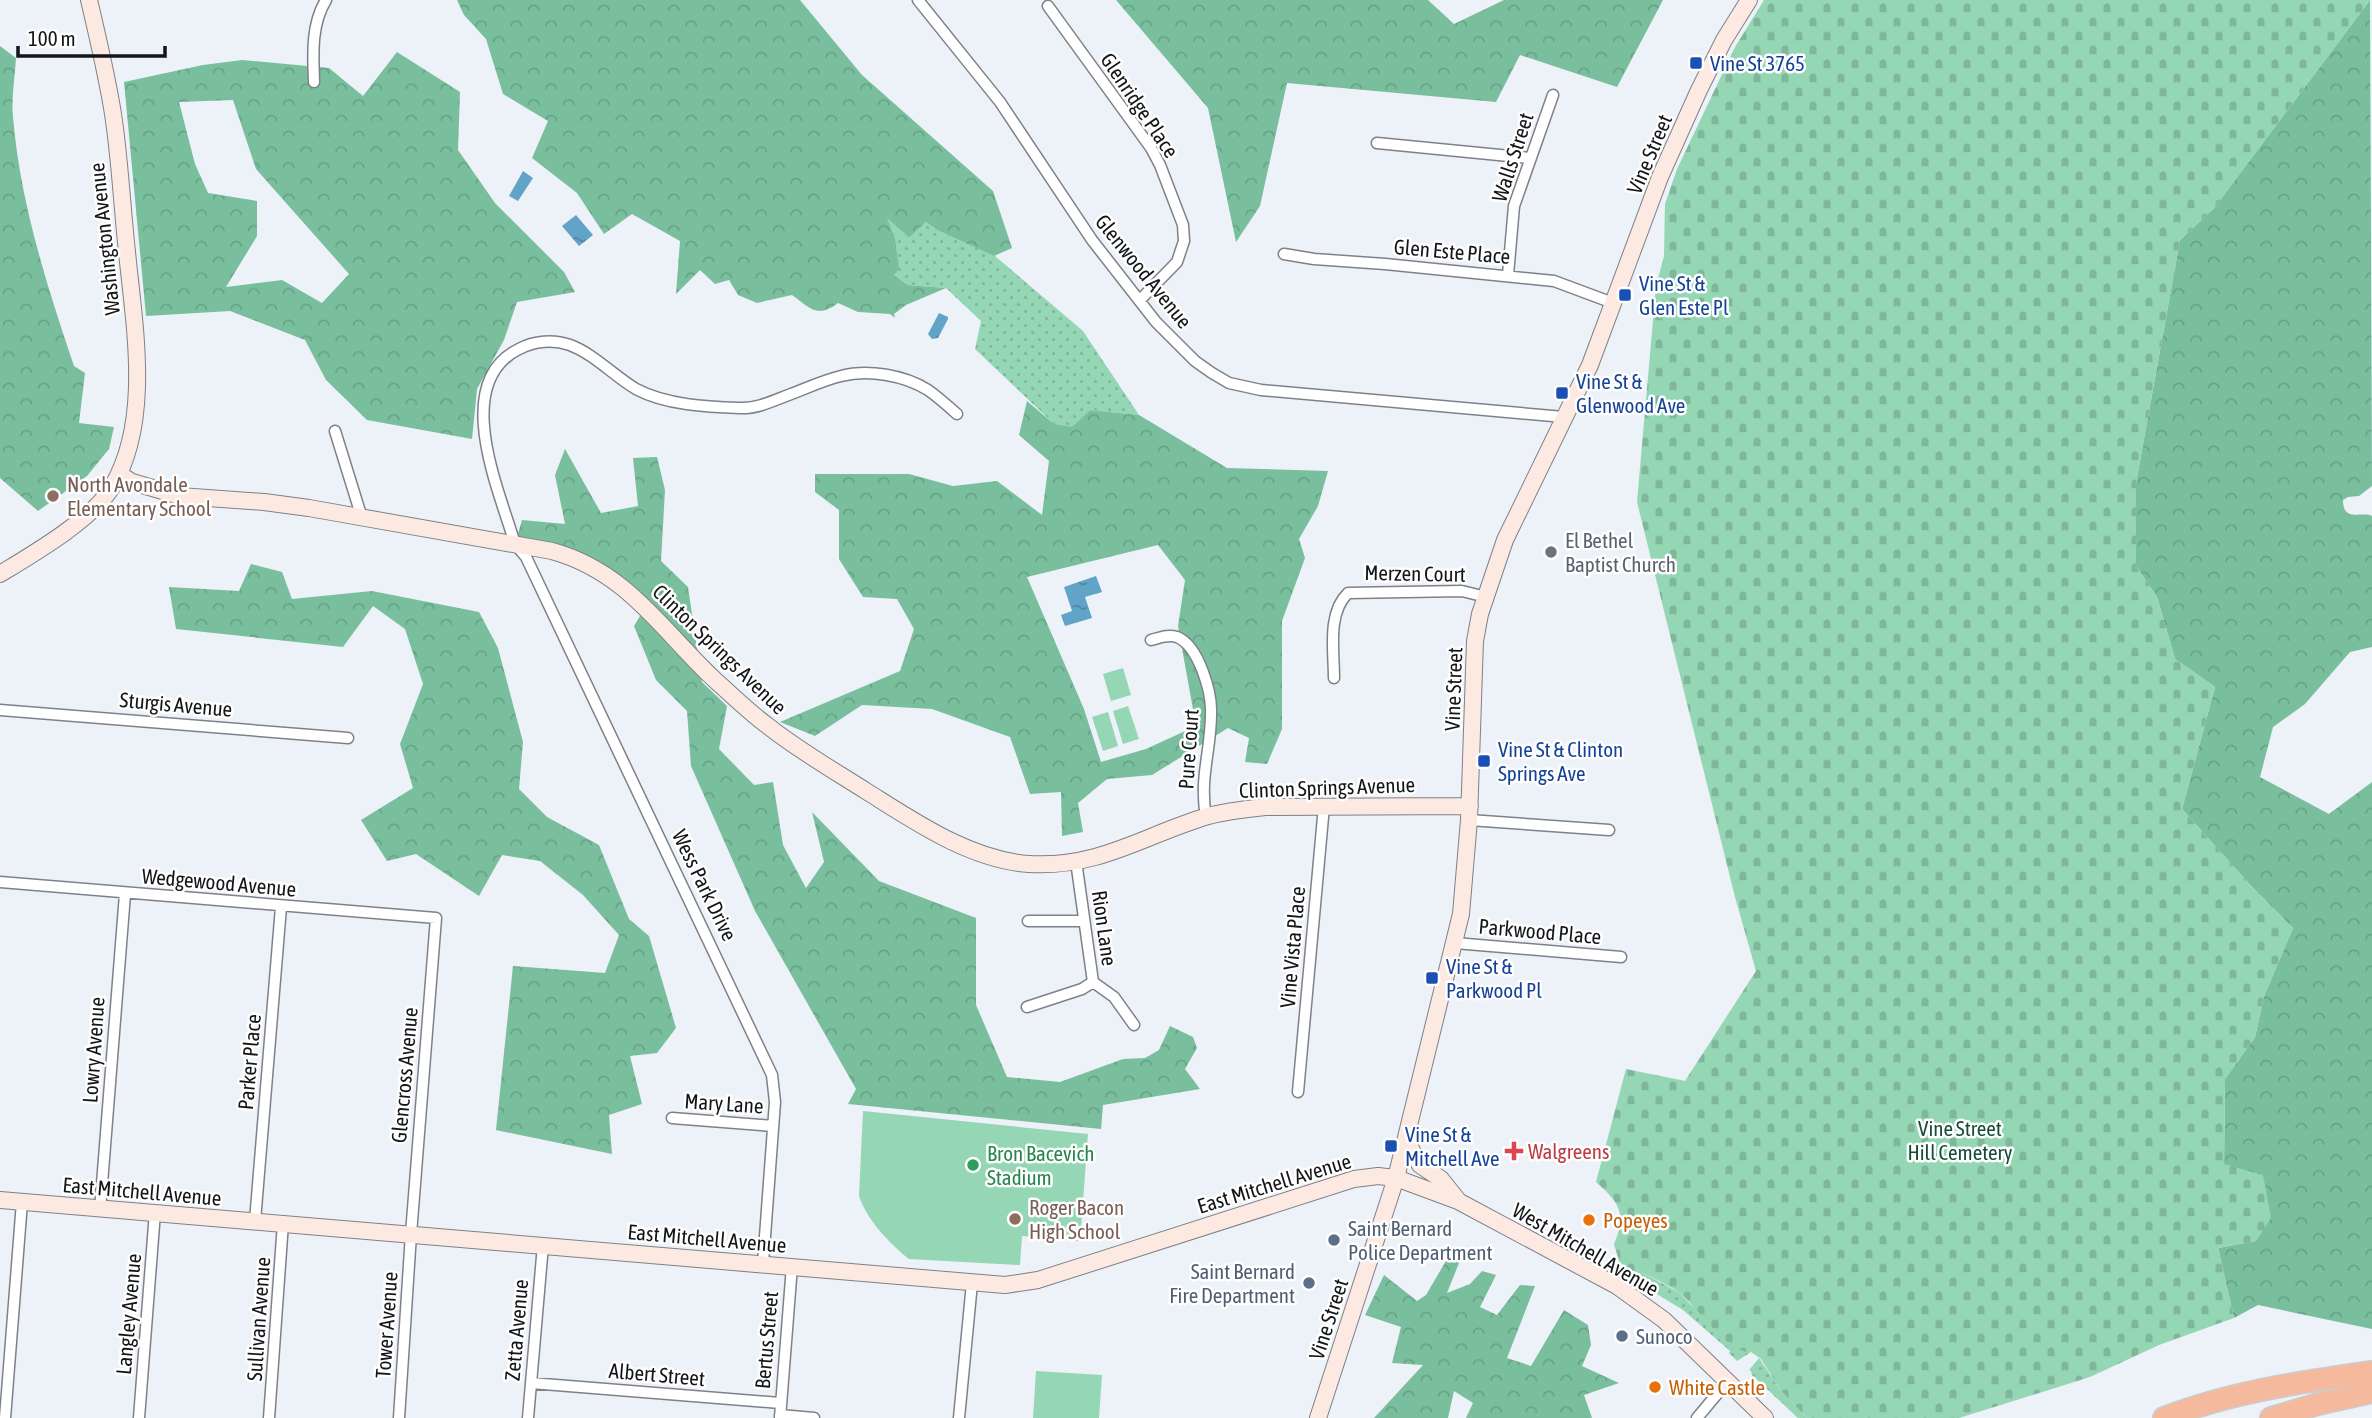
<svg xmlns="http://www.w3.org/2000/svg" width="2372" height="1418" font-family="'Asap Condensed',sans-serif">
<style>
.grass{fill:url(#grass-dots)}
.forest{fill:url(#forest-crowns);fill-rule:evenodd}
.cemetery{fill:url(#cemetery-stones)}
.garden{fill:#95d6b5}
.water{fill:url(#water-ripples)}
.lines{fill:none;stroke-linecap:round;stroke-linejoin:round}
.street-casing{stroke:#7e8187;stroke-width:13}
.secondary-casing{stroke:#7e8187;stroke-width:18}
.highway-casing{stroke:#cbcccc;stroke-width:24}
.street{stroke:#fff;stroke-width:10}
.secondary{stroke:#fceae2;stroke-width:16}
.highway{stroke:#f5ba9e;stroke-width:21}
.transit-dot{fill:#1a4fb4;stroke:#fefefe;stroke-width:2.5}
.education-dot{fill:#8d6e63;stroke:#fefefe;stroke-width:2.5}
.worship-dot{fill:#6b7280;stroke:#fefefe;stroke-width:2.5}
.health-dot{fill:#e0444e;stroke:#fefefe;stroke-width:2.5}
.leisure-dot{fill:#2e9e5b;stroke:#fefefe;stroke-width:2.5}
.food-dot{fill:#e8710a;stroke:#fefefe;stroke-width:2.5}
.service-dot{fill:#5c6f8a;stroke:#fefefe;stroke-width:2.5}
.labels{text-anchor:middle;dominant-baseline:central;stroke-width:5;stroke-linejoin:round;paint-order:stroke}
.transit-label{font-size:21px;fill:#164399;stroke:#fefefe;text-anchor:start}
.street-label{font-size:21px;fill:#141517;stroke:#fefefe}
.education-label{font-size:21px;fill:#785e54;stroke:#fefefe;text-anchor:start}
.worship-label{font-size:21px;fill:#5b616d;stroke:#fefefe;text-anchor:start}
.park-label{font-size:21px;fill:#154c36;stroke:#fefefe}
.health-label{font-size:21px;fill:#be3a42;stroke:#fefefe;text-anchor:start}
.leisure-label{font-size:21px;fill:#27864d;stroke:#fefefe;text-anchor:start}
.food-label{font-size:21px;fill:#c56008;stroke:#fefefe;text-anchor:start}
.service-label{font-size:21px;fill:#4e5e75;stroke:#fefefe;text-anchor:start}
</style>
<defs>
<pattern id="grass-dots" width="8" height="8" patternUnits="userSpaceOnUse" patternTransform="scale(1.75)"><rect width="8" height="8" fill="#95d6b5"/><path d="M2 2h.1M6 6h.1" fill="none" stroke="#80b79b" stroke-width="1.8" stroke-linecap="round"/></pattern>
<pattern id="forest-crowns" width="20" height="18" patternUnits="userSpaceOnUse" patternTransform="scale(1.75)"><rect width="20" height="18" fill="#79bf9d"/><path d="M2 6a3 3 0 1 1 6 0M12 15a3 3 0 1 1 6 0" fill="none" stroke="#68a386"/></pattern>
<pattern id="cemetery-stones" width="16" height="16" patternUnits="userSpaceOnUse" patternTransform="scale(1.75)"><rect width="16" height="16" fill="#95d6b5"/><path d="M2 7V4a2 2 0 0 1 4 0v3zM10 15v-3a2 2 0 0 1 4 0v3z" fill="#80b79b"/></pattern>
<pattern id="water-ripples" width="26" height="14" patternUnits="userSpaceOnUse" patternTransform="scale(1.75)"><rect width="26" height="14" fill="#62a4c8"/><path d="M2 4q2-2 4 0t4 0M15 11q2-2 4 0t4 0" fill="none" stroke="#5084a1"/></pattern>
</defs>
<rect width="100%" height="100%" fill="#edf1f8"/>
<path class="grass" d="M886,217L909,238L926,222L937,230L995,256L1083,331L1139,415L1090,410L1073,428L1054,424L975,349L981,321L946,288L908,285L893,274Z
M1636,1269L1680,1293L1690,1304L1751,1352L1737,1361L1729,1353L1730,1351L1683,1310L1629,1277Z
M1759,1358L1781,1391L1807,1418H1798L1752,1375L1751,1371L1749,1370Z"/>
<path class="forest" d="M457,0H800L862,75L993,191L1012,248L994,256L937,230L926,222L909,238L887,218L895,239L899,269L894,275L908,285L946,288L906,305L894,314L895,318L890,314L858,312L838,303C817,319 810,308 792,295L757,303L738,295L729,280L715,284L700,270L676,294L680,241L632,214L604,234L577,193L532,158L548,121L503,94L486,39L464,15Z
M1116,0H1428L1454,24L1504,0H1663L1617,87L1520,55L1496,102L1287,83L1260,206L1236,242L1208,108Z
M2370,0L2372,486L2359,496L2348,497L2343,500C2343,523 2362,511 2372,516V647L2350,652L2305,704L2273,727L2260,777L2329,814L2372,782V1329L2258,1305L2234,1318L2218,1248L2256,1241L2224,1164L2225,1079L2255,1037L2264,996L2293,928L2252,887L2182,809L2215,687L2175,659L2157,597L2136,566V483L2180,240L2214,208Z
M0,46L16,58C15,77 11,98 13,117C20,202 47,286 74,366L85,373L79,423L114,427L109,449L87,476L38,511L0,478Z
M397,52L460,92L458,150L495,203L564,272L575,292L517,302L504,340L477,389L472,439L367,420L326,380L305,340L230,311L146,316L124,82L203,65L242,60L329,68L363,96ZM233,100L256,169L349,274L322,303L282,280L226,287L257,236V201L208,193L195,164L179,102Z
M1027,401L1054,424L1072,427L1090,410L1139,415L1227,468L1328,471L1318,506L1299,539L1305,558L1282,621V729L1267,764L1245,762L1249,738L1228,728L1152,775L1107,779L1078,803L1083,832L1062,836L1061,792L1030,794L1010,737L932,709L862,705L815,736L780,722L900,671L914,629L897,599L863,597L839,559V510L815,492V474H909L953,486L997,481L1042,515L1049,461L1019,435ZM1158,545L1185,580L1178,626L1196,726L1146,749L1101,762L1084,709L1027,577Z
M565,449L601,513L638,506L633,458L657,457L665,490L661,561L688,587L702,682L727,706L719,749L754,785L773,782L783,845L806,888L824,862L812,812L879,881L976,918V1005L1007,1077L1060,1082L1123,1059L1145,1058L1159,1050L1170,1026L1193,1037L1197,1048L1185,1069L1200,1089L1103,1105L1101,1129L848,1104L856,1089L755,911L691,766L687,711L656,680L634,626L646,606L622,586L515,544L522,520L565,524L555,475Z
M251,564L282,572L292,599L372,591L479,612L498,648L523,742L519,789L547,817L599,845L629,919L649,936L676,1028L657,1053L630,1056L642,1104L609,1115L612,1154L496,1130L513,966L605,973L619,935L583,895L540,861L502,855L479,896L416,854L387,861L361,820L413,788L400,744L423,684L405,629L373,606L343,647L176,629L169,587L239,591Z
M1450,1254L1461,1258L1447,1293L1470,1284L1482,1271L1496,1275L1480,1307L1497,1315L1520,1285L1535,1286L1507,1358L1531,1366L1564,1310L1588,1325L1591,1345L1582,1366L1619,1383L1584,1395L1592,1418H1466L1473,1403L1454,1391L1448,1418H1374L1423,1365L1392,1363L1401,1327L1365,1315L1384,1275L1417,1301L1426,1295Z"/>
<path class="cemetery" d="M1764,0H2370L2214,208L2180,240L2136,483V566L2157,597L2175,659L2215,687L2182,809L2252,887L2293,928L2264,996L2255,1037L2225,1079L2224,1164L2263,1175L2271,1218L2256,1241L2218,1248L2234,1318L2159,1345L2090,1377L1959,1418H1807L1781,1391L1761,1359L1751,1352C1728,1354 1698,1308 1680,1293C1667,1284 1650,1277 1636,1269L1629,1277L1622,1271L1614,1244C1627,1213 1619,1202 1596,1182L1626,1069L1685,1081L1756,971L1735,897L1637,502L1656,286L1664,256L1665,204L1677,169L1735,47Z"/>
<path class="garden" d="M1123,668L1131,695L1111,701L1103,674Z
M1128,706L1139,739L1123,744L1113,711Z
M1108,712L1118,746L1103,751L1092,717Z
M863,1111L1088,1134L1080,1241L1022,1236L1020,1265L909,1259C889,1243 867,1220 859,1196Z
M1036,1371L1102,1375L1099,1418H1033Z"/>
<path class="water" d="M523,171L533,178L518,201L509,196Z
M576,215L593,235L579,246L562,226Z
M939,313L948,317V319L938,338L932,339L928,334Z
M1096,576L1102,592L1085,597L1092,618L1065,626L1061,615L1072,611L1064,587Z"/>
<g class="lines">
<defs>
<path id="street" d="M918,0L1000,102L1092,240L1156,322L1195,361L1212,373L1229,383L1261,390L1564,417
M1048,6L1151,148L1160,165L1183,225L1184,241L1177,262L1140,300
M314,82C313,55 311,24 326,0
M1377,143L1530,158
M1284,254L1314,259L1385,264L1554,281L1613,303
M1508,275L1514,206L1553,95
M335,431L362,518
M1151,640C1159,638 1168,634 1177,637C1199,646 1212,693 1211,714C1211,751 1199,778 1206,817
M1334,678C1334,651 1327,613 1348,593L1462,591L1486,597
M0,710L348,738
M1469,820L1609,830
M1076,861L1093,982L1114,997L1134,1025
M0,882L436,918L411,1234L399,1418
M1028,921H1084
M1455,943L1621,957
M1027,1007L1082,989L1093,982
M1298,1092L1324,806
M672,1118L773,1126
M100,1209L125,894
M255,1221L281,907
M763,1263L775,1102L772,1075L526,557L515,544C500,492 450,383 519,349C534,341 553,339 570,345C594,354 614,376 636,389C666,405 707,407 740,408C757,409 775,400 791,394C807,388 824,380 841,376C868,369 904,375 928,390C938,397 948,406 957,414
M531,1383L780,1403
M780,1415L814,1418
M5,1418L22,1202
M139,1418L155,1212
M269,1418L283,1223
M528,1418L543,1245
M780,1418L792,1266
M959,1418L972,1283
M1697,1418L1728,1381"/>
<path id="secondary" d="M119,474L132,482L180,496L264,502L309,508L552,551C628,572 662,631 716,681C733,696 750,713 768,726C798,750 833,770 866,791C914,821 970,860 1029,864C1100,868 1144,835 1208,816C1226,811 1246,809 1265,807L1470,806
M0,574C33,554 93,519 112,487C152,420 134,325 127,252C122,206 120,160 113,114C107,76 98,38 89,0
M1407,1134L1411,1149L1420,1165L1441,1179L1457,1199
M0,1200L1005,1285L1038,1280L1354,1179L1378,1176L1396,1178L1458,1201L1617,1286L1664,1320L1765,1418
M1318,1418L1396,1178L1461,914L1469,820L1475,641L1480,614L1505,540L1590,365L1660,177L1699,90L1724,40L1749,0"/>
<path id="highway" d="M2164,1418C2231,1392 2301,1382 2372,1372
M2271,1418L2318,1404L2372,1392"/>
</defs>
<use href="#street" class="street-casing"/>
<use href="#secondary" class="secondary-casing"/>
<use href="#highway" class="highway-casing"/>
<use href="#street" class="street"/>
<use href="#secondary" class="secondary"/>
<use href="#highway" class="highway"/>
</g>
<g class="transit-dot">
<rect x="1689" y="56" width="14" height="14" rx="3.5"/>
<rect x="1618" y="288" width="14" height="14" rx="3.5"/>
<rect x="1555" y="386" width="14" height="14" rx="3.5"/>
<rect x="1477" y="754" width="14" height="14" rx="3.5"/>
<rect x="1425" y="971" width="14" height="14" rx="3.5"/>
<rect x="1384" y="1139" width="14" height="14" rx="3.5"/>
</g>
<g class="education-dot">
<circle cx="53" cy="496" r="7"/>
<circle cx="1015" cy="1219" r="7"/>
</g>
<circle class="worship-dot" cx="1551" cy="552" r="7"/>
<path class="health-dot" d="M1510.5 1140.5h7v7h7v7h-7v7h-7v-7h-7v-7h7z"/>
<circle class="leisure-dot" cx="973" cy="1165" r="7"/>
<g class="food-dot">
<circle cx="1589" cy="1220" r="7"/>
<circle cx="1655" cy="1387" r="7"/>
</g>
<g class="service-dot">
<circle cx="1334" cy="1240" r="7"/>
<circle cx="1309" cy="1283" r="7"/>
<circle cx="1622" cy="1336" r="7"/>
</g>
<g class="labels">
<g class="transit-label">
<text x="1710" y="63">Vine St 3765</text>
<text x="1639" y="283">Vine St &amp;<tspan x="1639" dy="24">Glen Este Pl</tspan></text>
<text x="1576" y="381">Vine St &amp;<tspan x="1576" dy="24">Glenwood Ave</tspan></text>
<text x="1498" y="749">Vine St &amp; Clinton<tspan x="1498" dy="24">Springs Ave</tspan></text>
<text x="1446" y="966">Vine St &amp;<tspan x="1446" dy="24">Parkwood Pl</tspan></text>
<text x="1405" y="1134">Vine St &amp;<tspan x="1405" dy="24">Mitchell Ave</tspan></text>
</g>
<g class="street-label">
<text transform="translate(1140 105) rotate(56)">Glenridge Place</text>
<text transform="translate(1649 154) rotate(-67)">Vine Street</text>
<text transform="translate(1512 157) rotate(-72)">Walls Street</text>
<text transform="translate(104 239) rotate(-96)">Washington Avenue</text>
<text transform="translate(1452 251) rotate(5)">Glen Este Place</text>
<text transform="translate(1144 271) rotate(51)">Glenwood Avenue</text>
<text transform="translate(1415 573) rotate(1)">Merzen Court</text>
<text transform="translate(720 649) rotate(44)">Clinton Springs Avenue</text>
<text transform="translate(1453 689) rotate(-88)">Vine Street</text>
<text transform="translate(176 704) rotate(5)">Sturgis Avenue</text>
<text transform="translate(1188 749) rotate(-86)">Pure Court</text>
<text transform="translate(1327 787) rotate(-2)">Clinton Springs Avenue</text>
<text transform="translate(219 882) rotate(5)">Wedgewood Avenue</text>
<text transform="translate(705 885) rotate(64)">Wess Park Drive</text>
<text transform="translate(1105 928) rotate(82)">Rion Lane</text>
<text transform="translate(1540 931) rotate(5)">Parkwood Place</text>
<text transform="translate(1292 947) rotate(-85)">Vine Vista Place</text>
<text transform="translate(93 1050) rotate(-86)">Lowry Avenue</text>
<text transform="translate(249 1062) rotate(-85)">Parker Place</text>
<text transform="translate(404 1075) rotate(-85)">Glencross Avenue</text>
<text transform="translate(724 1103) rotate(4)">Mary Lane</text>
<text transform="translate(1274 1183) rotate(-17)">East Mitchell Avenue</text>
<text transform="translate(142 1191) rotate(5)">East Mitchell Avenue</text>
<text transform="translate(707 1238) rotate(5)">East Mitchell Avenue</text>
<text transform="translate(1586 1249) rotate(30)">West Mitchell Avenue</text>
<text transform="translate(128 1314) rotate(-85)">Langley Avenue</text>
<text transform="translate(258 1319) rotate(-86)">Sullivan Avenue</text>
<text transform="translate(1328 1319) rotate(-72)">Vine Street</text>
<text transform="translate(386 1325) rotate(-86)">Tower Avenue</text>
<text transform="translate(516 1330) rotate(-85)">Zetta Avenue</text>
<text transform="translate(766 1340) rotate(-85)">Bertus Street</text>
<text transform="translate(657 1374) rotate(5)">Albert Street</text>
</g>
<g class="education-label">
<text x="67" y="484">North Avondale<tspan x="67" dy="24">Elementary School</tspan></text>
<text x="1029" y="1207">Roger Bacon<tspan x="1029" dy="24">High School</tspan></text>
</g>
<g class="worship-label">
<text x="1565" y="540">El Bethel<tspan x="1565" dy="24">Baptist Church</tspan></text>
</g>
<g class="park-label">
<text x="1960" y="1128">Vine Street<tspan x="1960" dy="24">Hill Cemetery</tspan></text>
</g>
<g class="health-label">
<text x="1528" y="1151">Walgreens</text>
</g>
<g class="leisure-label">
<text x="987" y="1153">Bron Bacevich<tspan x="987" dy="24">Stadium</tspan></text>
</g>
<g class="food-label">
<text x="1603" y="1220">Popeyes</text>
<text x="1669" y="1387">White Castle</text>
</g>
<g class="service-label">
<text x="1348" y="1228">Saint Bernard<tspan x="1348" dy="24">Police Department</tspan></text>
<text x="1295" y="1271" text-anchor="end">Saint Bernard<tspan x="1295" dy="24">Fire Department</tspan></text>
<text x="1636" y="1336">Sunoco</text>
</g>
</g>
<path d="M18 46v10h147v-10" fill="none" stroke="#141517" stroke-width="3.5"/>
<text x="28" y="46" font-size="21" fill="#141517" stroke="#fefefe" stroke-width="5" paint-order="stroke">100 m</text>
</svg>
